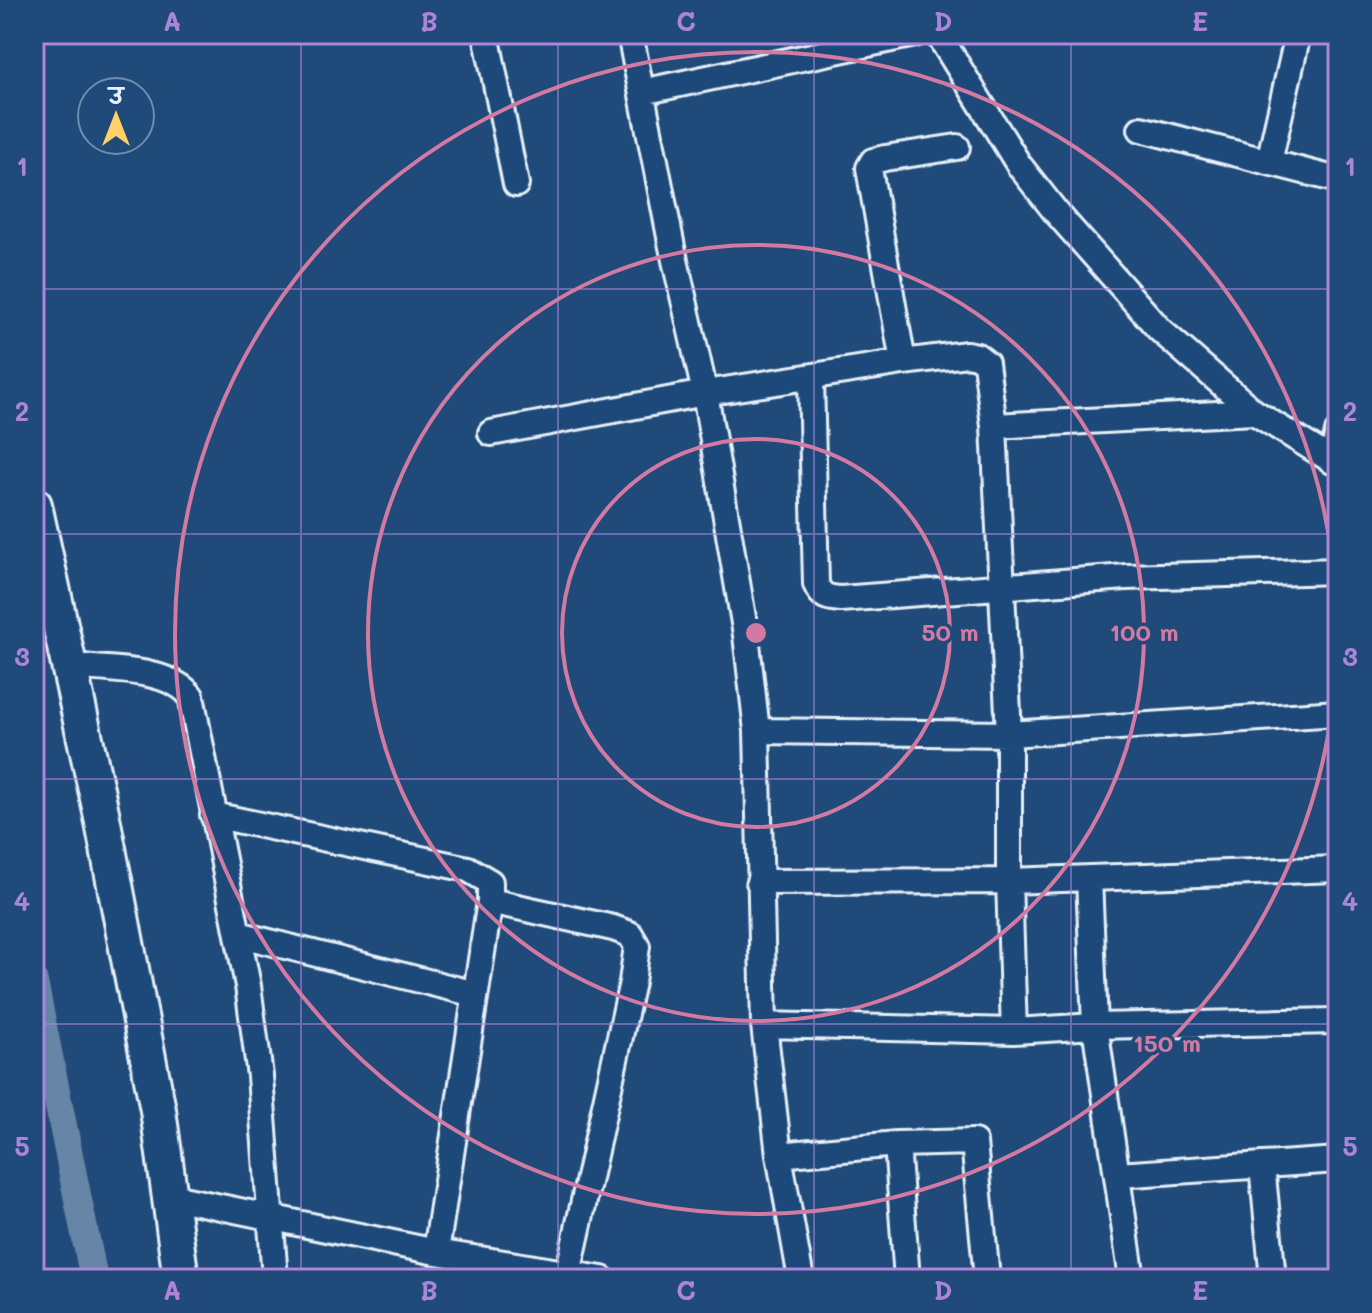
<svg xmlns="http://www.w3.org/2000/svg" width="1372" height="1313" font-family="Mali,'Playpen Sans Deva',sans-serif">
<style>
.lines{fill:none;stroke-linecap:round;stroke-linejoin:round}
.canal{stroke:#6685a7;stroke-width:28}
.street-casing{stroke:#e8f1f8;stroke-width:30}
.secondary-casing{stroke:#e8f1f8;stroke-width:40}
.street{stroke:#1f4a7a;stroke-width:24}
.secondary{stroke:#1f4a7a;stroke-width:34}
.grid{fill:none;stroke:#ac85d9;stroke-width:2;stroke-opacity:0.55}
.ring{fill:none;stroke:#d37aa2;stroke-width:4}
.centre{fill:#d37aa2;stroke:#1f4a7a;stroke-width:4}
.ring-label{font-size:24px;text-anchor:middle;font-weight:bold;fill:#d37aa2;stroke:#1f4a7a;stroke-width:7;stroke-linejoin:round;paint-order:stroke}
.neatline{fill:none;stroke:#ac85d9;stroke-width:3}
.grid-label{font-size:26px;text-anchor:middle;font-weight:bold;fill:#ac85d9}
</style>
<rect width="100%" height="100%" fill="#1f4a7a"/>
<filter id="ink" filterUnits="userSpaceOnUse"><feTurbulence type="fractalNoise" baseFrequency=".0125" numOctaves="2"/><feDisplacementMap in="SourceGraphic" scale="16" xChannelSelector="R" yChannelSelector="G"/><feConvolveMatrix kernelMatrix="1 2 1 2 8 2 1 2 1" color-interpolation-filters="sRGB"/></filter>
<g filter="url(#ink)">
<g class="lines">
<path class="canal" d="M34,982L94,1279"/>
<defs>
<path id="street" d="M486,34L516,184
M630,34L672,247L705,393L746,635L757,731L764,1025L779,1155L801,1279
M938,34L1019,165L1055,211L1160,330L1254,412L1338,464
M642,92L915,34
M1141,129L1338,180
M1269,162L1298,34
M903,362L869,168L873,161L885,158L957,147
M811,378L816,584C821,597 828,598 841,599L1126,577L1338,571
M994,426L1254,412
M491,433L705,393L903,362L967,354L977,356L986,363L994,426L1009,734V881L1014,1031
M1332,461L1338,432
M69,666C104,670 168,667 191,696L248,986L260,1076L275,1279
M757,731L1009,734L1338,713
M213,815L468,869L490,882V901L436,1252
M1089,878L1095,1026L1132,1279
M759,882L1009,881L1338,869
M490,901L613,928L630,934L637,946L632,982L568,1274
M238,934L475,994
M764,1025L1014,1031L1095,1026L1338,1021
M897,1144L907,1279
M779,1155L897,1144L974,1142L987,1279
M1262,1165L1273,1279
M1118,1175L1338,1160
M168,1196L436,1252L602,1279"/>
<path id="secondary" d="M34,505L101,812L158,1110L181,1279"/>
</defs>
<use href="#street" class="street-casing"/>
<use href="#secondary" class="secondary-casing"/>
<use href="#street" class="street"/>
<use href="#secondary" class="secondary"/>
</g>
</g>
<path class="grid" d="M301,34V1279M558,34V1279M814,34V1279M1071,34V1279M34,289H1338M34,534H1338M34,779H1338M34,1024H1338"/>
<g class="ring">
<circle cx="756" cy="633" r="194"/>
<circle cx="756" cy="633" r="388"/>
<circle cx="756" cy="633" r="581"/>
</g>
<circle cx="756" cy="633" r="12" class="centre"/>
<g class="ring-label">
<text x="950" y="641">50 m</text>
<text x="1144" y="641">100 m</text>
<text x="1167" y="1052">150 m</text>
</g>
<rect width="1372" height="1313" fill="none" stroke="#1f4a7a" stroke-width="88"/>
<g transform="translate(116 116)"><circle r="38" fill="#1f4a7a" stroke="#6f8dac" stroke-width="2"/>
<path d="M0-6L14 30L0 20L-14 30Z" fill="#ffd166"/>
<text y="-12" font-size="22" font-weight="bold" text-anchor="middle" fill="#e8f1f8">उ</text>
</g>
<rect x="44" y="44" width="1284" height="1225" class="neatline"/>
<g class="grid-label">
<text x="172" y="31">A</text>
<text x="429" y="31">B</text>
<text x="686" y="31">C</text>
<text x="943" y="31">D</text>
<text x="1200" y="31">E</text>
<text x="22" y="176">1</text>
<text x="1350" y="176">1</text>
<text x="22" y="421">2</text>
<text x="1350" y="421">2</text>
<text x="22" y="666">3</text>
<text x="1350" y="666">3</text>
<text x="22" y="911">4</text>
<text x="1350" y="911">4</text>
<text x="22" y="1156">5</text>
<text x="1350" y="1156">5</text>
<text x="172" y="1300">A</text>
<text x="429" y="1300">B</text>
<text x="686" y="1300">C</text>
<text x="943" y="1300">D</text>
<text x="1200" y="1300">E</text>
</g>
</svg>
